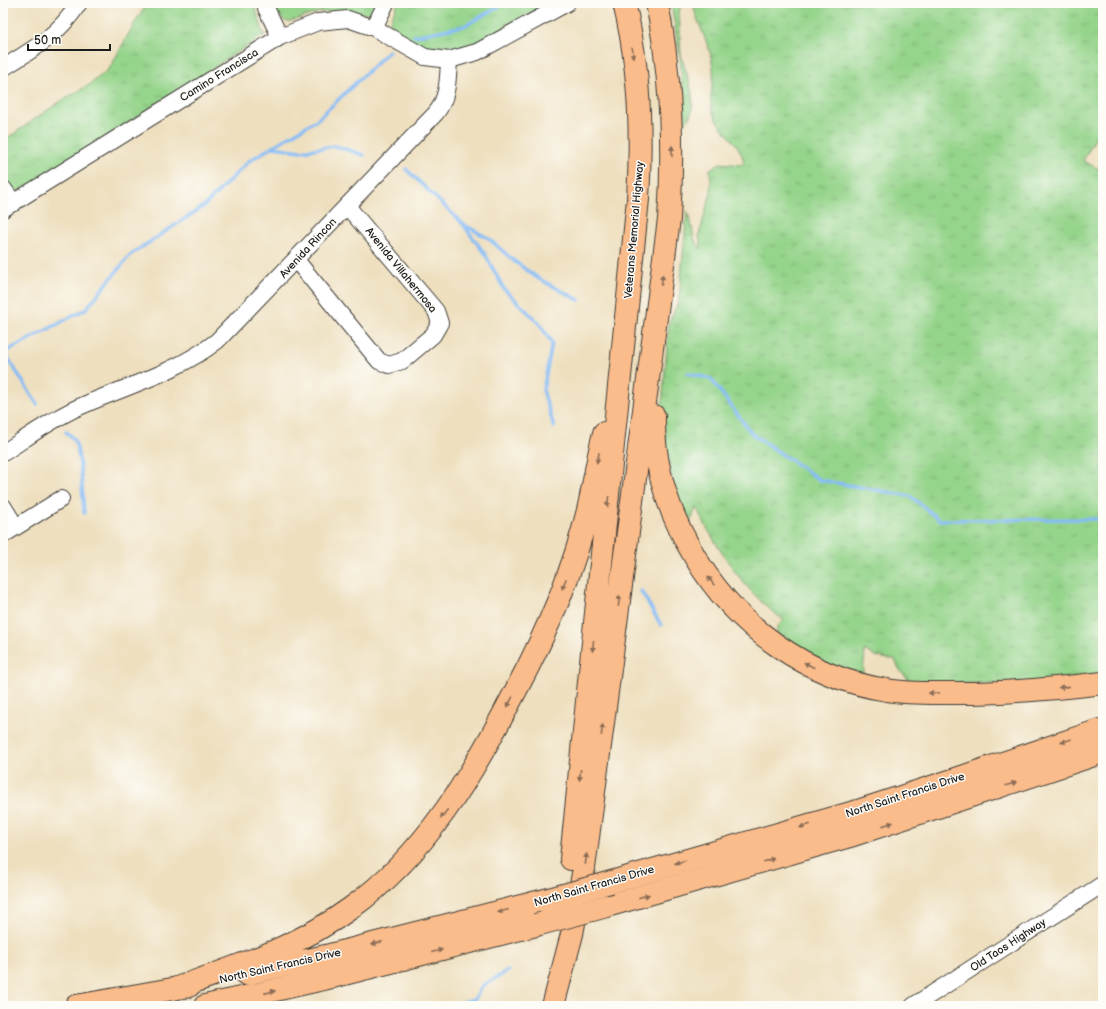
<svg xmlns="http://www.w3.org/2000/svg" width="1106" height="1009" font-family="'Balsamiq Sans',sans-serif">
<style>
.grass{fill:url(#grass-tufts);stroke:#587854}
.lines{fill:none;stroke-linecap:round;stroke-linejoin:round}
.stream{stroke:#85bcf5;stroke-width:3.5}
.minor-casing{stroke:#3c3934;stroke-width:18}
.highway-casing{stroke:#3c3934;stroke-width:24}
.minor{stroke:#fff;stroke-width:16}
.highway{stroke:#fabc8b;stroke-width:22}
.highway-bridge-casing{stroke:#3c3934;stroke-width:24;stroke-linecap:butt}
.highway-bridge{stroke:#fabc8b;stroke-width:22}
.oneway{fill:#8b6c54}
.labels{text-anchor:middle;dominant-baseline:central;stroke-width:3;stroke-linejoin:round;paint-order:stroke}
.street-label{font-size:11px;fill:#1c1c1c;stroke:#fdfcf7}
</style>
<defs>
<pattern id="grass-tufts" width="24" height="20" patternUnits="userSpaceOnUse"><rect width="24" height="20" fill="#95d48b"/><path d="M3 7l-1-3M5 7V3M7 7l1-3M15 17l-1-3M17 17v-4M19 17l1-3" fill="none" stroke="#80b577"/></pattern>
</defs>
<rect width="100%" height="100%" fill="#fdfcf7"/>
<filter id="ink" filterUnits="userSpaceOnUse"><feTurbulence type="fractalNoise" baseFrequency=".025" numOctaves="2"/><feDisplacementMap in="SourceGraphic" scale="8" xChannelSelector="R" yChannelSelector="G"/><feConvolveMatrix kernelMatrix="1 2 1 2 8 2 1 2 1" color-interpolation-filters="sRGB"/></filter>
<filter id="wash" filterUnits="userSpaceOnUse"><feTurbulence type="fractalNoise" baseFrequency=".012" numOctaves="4" result="noise"/><feDisplacementMap in="SourceGraphic" scale="16" xChannelSelector="R" yChannelSelector="G"/><feGaussianBlur stdDeviation="0.9" result="paint"/><feColorMatrix in="noise" values="0 0 0 0 0 0 0 0 0 0 0 0 0 0 0 0 0 1.4 0 .05"/><feComposite in="paint" operator="in"/></filter>
<g filter="url(#wash)">
<rect width="100%" height="100%" fill="#eedfbe"/>
<path class="grass" d="M148,3H253L261,24L262,32L266,34L26,188L20,191L11,190L3,179V141L58,103L89,85L109,69L137,19Z
M274,3H370L377,6L374,11L367,14L347,12H320L289,22C279,21 277,12 274,3Z
M398,3H548C519,19 467,56 434,51C424,50 415,42 407,37C401,33 390,28 390,21Z
M671,3H686L680,8L679,14C681,28 679,44 682,58C687,77 701,105 685,124L680,57Z
M693,3H1103V124L1083,161L1103,171V675L1050,682L916,684C906,679 898,670 895,659C883,659 875,657 865,650L863,674L829,665L777,634V627L784,620C746,595 716,547 696,507L692,519L687,522L676,499L661,417L669,323L679,300L687,211C694,223 690,239 701,249L699,235L711,192L710,169L720,163L741,165L744,162C740,141 720,132 713,113C707,98 715,83 713,68C711,45 697,25 693,3Z"/>
<g class="lines">
<path class="stream" d="M414,36L464,26L506,3
M273,147L301,151L335,146L364,155
M406,169L462,223L485,254L504,289L539,323L552,343L543,390L554,427
M463,224L488,238L514,261L539,279L579,300
M4,352L37,404
M3,353L86,309L130,255L204,206L249,161L318,119L389,51
M688,373L711,379L752,434L820,480L910,496L940,520L1103,519
M66,432C69,434 71,436 73,438C81,449 83,498 84,513
M641,591L661,625
M448,1006L475,999L482,986L508,971"/>
</g>
</g>
<g filter="url(#ink)">
<g class="lines">
<defs>
<path id="minor" d="M266,3V8L280,37
M374,28L386,3
M3,68C34,49 59,35 79,3
M3,188L14,203
M3,209L280,37L318,22L348,19L374,28L425,57L449,60L477,52L567,3
M296,260L379,361L389,365L402,361L433,335L440,323L436,311L347,206
M3,453C28,437 52,419 79,407C126,386 176,373 217,341L436,113C448,98 448,79 449,60
M3,506L16,527L3,535
M16,527L61,499
M913,1006L1103,884"/>
<path id="highway" d="M654,416C653,466 669,514 695,557C736,626 807,678 887,690C910,694 934,693 957,693C1006,693 1054,689 1103,683
M571,859L638,199C642,134 640,67 624,3
M611,882L861,810L956,779L1103,729
M607,906L850,836L1103,752
M246,974L330,955L541,901
M174,989C235,967 298,947 351,908C426,854 472,775 514,694C545,636 573,574 588,510C594,485 597,459 604,433
M76,1006L189,986
M205,1006L332,977L536,925
M553,1006L572,934L584,868L669,219C674,146 671,75 657,3"/>
</defs>
<use href="#minor" class="minor-casing"/>
<use href="#highway" class="highway-casing"/>
<use href="#minor" class="minor"/>
<use href="#highway" class="highway"/>
<defs>
<path id="highway-bridge" d="M541,901L611,882
M536,925L607,906"/>
</defs>
<use href="#highway-bridge" class="highway-bridge-casing"/>
<use href="#highway-bridge" class="highway-bridge"/>
</g>
<defs><path id="oneway-solid" d="M-6-.8H1V-3.2L6.5 0L1 3.2V.8H-6Z"/></defs>
<g class="oneway">
<use href="#oneway-solid" transform="translate(633 53) rotate(81)"/>
<use href="#oneway-solid" transform="translate(672 151) rotate(-90)"/>
<use href="#oneway-solid" transform="translate(662 280) rotate(-83)"/>
<use href="#oneway-solid" transform="translate(598 458) rotate(101)"/>
<use href="#oneway-solid" transform="translate(608 502) rotate(96)"/>
<use href="#oneway-solid" transform="translate(711 581) rotate(-128)"/>
<use href="#oneway-solid" transform="translate(564 584) rotate(111)"/>
<use href="#oneway-solid" transform="translate(619 601) rotate(-83)"/>
<use href="#oneway-solid" transform="translate(593 646) rotate(96)"/>
<use href="#oneway-solid" transform="translate(809 665) rotate(-152)"/>
<use href="#oneway-solid" transform="translate(1064 687) rotate(174)"/>
<use href="#oneway-solid" transform="translate(934 693) rotate(-179)"/>
<use href="#oneway-solid" transform="translate(510 702) rotate(118)"/>
<use href="#oneway-solid" transform="translate(602 730) rotate(-83)"/>
<use href="#oneway-solid" transform="translate(1066 741) rotate(161)"/>
<use href="#oneway-solid" transform="translate(580 775) rotate(96)"/>
<use href="#oneway-solid" transform="translate(1011 784) rotate(-18)"/>
<use href="#oneway-solid" transform="translate(444 814) rotate(128)"/>
<use href="#oneway-solid" transform="translate(888 824) rotate(-17)"/>
<use href="#oneway-solid" transform="translate(805 826) rotate(163)"/>
<use href="#oneway-solid" transform="translate(586 859) rotate(-83)"/>
<use href="#oneway-solid" transform="translate(769 860) rotate(-16)"/>
<use href="#oneway-solid" transform="translate(680 862) rotate(164)"/>
<use href="#oneway-solid" transform="translate(644 896) rotate(-16)"/>
<use href="#oneway-solid" transform="translate(503 911) rotate(165)"/>
<use href="#oneway-solid" transform="translate(377 943) rotate(166)"/>
<use href="#oneway-solid" transform="translate(437 951) rotate(-15)"/>
<use href="#oneway-solid" transform="translate(270 992) rotate(-13)"/>
</g>
</g>
<g class="labels">
<g class="street-label">
<text transform="translate(219 75) rotate(-32)">Camino Francisca</text>
<text transform="translate(634 230) rotate(-85)">Veterans Memorial Highway</text>
<text transform="translate(308 248) rotate(-47)">Avenida Rincon</text>
<text transform="translate(401 270) rotate(51)">Avenida Villahermosa</text>
<text transform="translate(905 795) rotate(-18)">North Saint Francis Drive</text>
<text transform="translate(594 886) rotate(-16)">North Saint Francis Drive</text>
<text transform="translate(1008 945) rotate(-33)">Old Taos Highway</text>
<text transform="translate(280 966) rotate(-13)">North Saint Francis Drive</text>
</g>
</g>
<rect width="1106" height="1009" fill="none" stroke="#fdfcf7" stroke-width="16"/>
<path d="M28 44v6h82v-6" fill="none" stroke="#1c1c1c" stroke-width="2"/>
<text x="34" y="44" font-size="12" fill="#1c1c1c" stroke="#fdfcf7" stroke-width="3" paint-order="stroke">50 m</text>
</svg>
